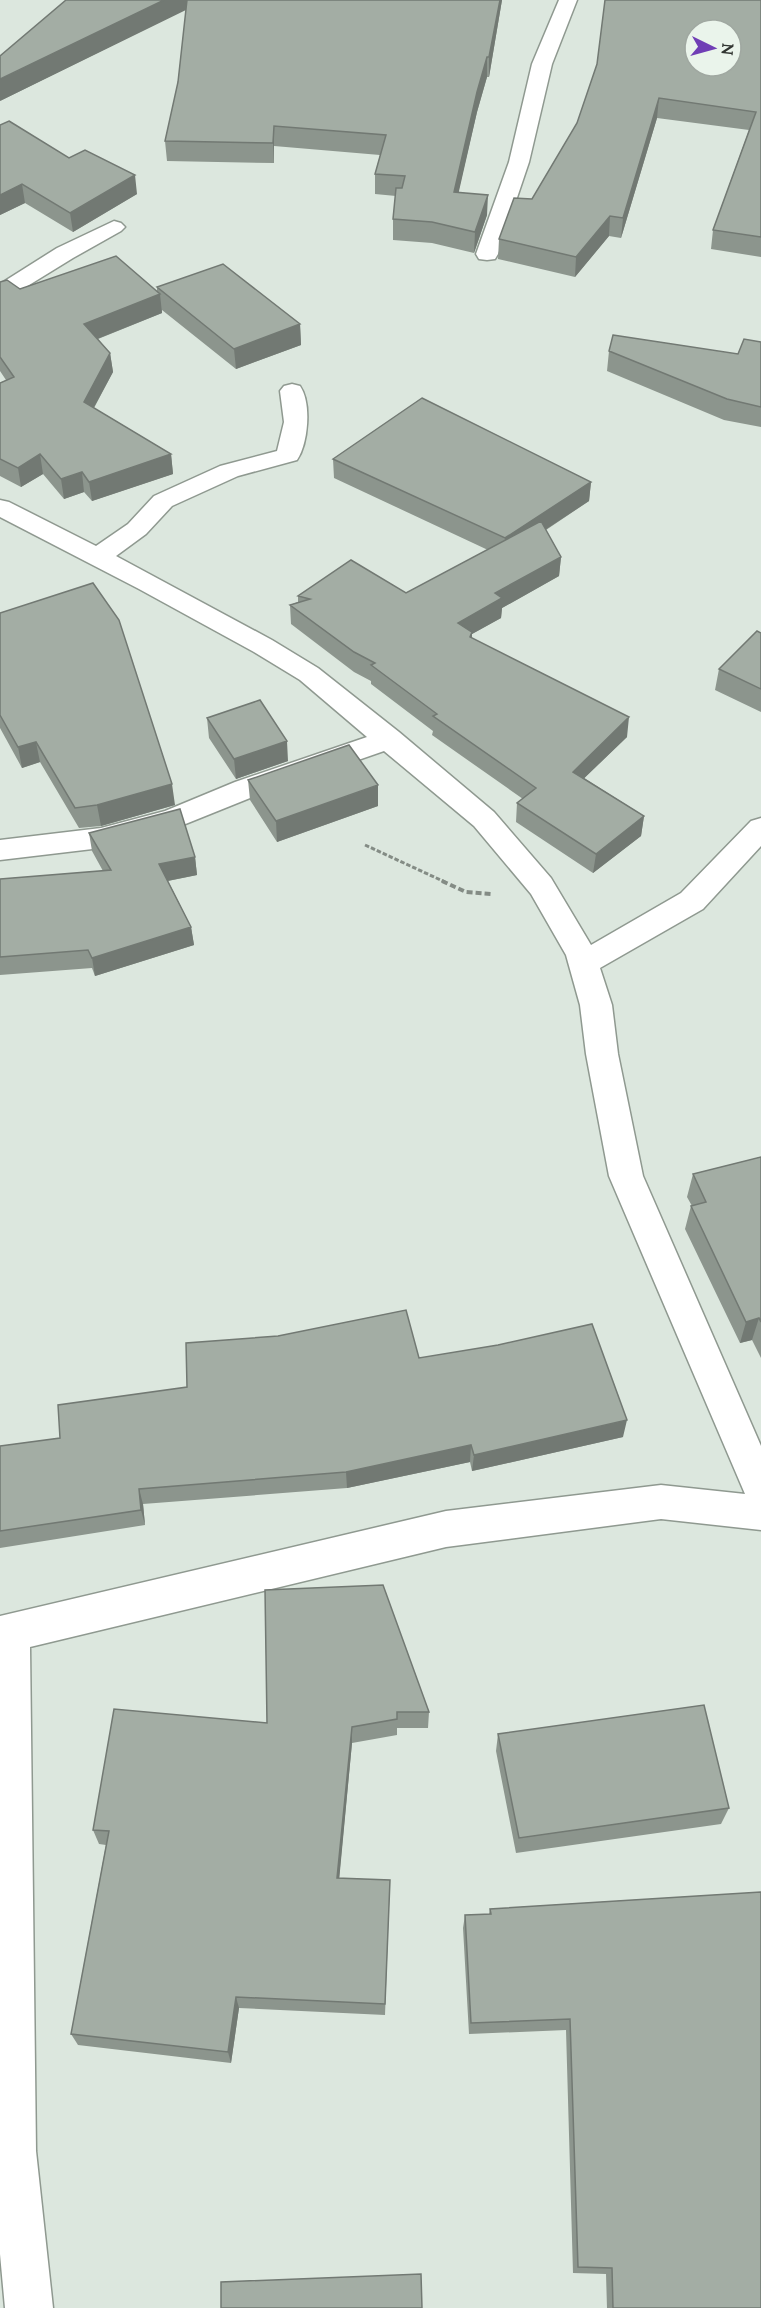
<svg xmlns="http://www.w3.org/2000/svg" width="761" height="2308" font-family="Lora,serif">
<style>
.lines{fill:none;stroke-linecap:round;stroke-linejoin:round}
.minor-casing{stroke:#8f9990;stroke-width:3}
.path-far1{stroke:#848c85;stroke-width:3;stroke-dasharray:4.5 2;stroke-linecap:butt}
.path{stroke:#848c85;stroke-width:4;stroke-dasharray:6 3;stroke-linecap:butt}
.minor{fill:#fff;fill-rule:evenodd}
.wall{fill:#8c958d}
.shaded-wall{fill:#727973}
.building{fill:#a3ada4;stroke:#727973;stroke-width:1.5;fill-rule:evenodd}
</style>
<rect width="100%" height="100%" fill="#dce7de"/>
<g class="lines">
<defs>
<path id="minor" d="M559,0H577L552,64L529,162L498,254L495,259L487,260L479,259L476,254L509,162L532,64Z
M114,221L121,223L125,227L121,231L73,258L8,298L0,300V284L57,248Z
M292,384L300,386C312,403 308,444 297,460L238,476L172,506L146,534L116,556L272,640L318,668L399,732L494,812L551,878L591,945L681,893L751,821L761,818V846L703,909L600,968L612,1005L618,1054L643,1176L761,1446V1530L661,1519L446,1547L30,1647L36,2151L53,2308H5L0,2254V1616L446,1511L661,1485L745,1494L609,1176L586,1054L580,1005L566,955L531,894L474,826L384,751L255,796L173,829L101,848L0,860V840L101,828L165,811L235,782L367,737L300,680L254,652L139,589L0,517V500L9,502L96,546L128,524L154,496L220,466L277,451L284,422L280,391L284,386Z"/>
</defs>
<use href="#minor" class="minor-casing"/>
<path class="path-far1" d="M365,845L445,882"/>
<path class="path" d="M442,881L466,892L492,894"/>
<use href="#minor" class="minor"/>
</g>
<path class="wall" d="M66,0H502L489,77H487L477,112L458,193L487,215L474,253L432,243L393,240V219L396,196L375,194V174L380,155L274,146V163L167,161L165,141L178,82L186,9L0,101Z
M761,0V257L711,249L713,230L749,130L657,118L621,238L609,236L575,277L498,259L499,239L532,199L577,123L597,64Z
M0,125L69,158L137,194L73,232L25,203L0,215Z
M0,282L20,289L157,291V287L300,324L301,345L236,369L162,310V313L98,339L110,353L113,372L94,408L171,454L173,474L92,501L84,492L64,499L43,474L21,487L0,476V383L6,380L0,371Z
M761,342V427L724,420L607,371L609,351L738,354Z
M333,459L591,482L589,501L546,530L561,557L559,576L502,608L501,618L472,634V639L627,737L584,778L644,816L641,836L593,873L516,822L517,803L523,799L432,735L433,731L371,684V681L354,672L291,624L290,605L298,602V596L406,593L488,550L334,478Z
M0,613L175,805L101,826L79,828L40,762L22,768L0,728Z
M761,633V712L715,690L719,669Z
M207,718L288,761L236,779L209,738Z
M248,780L378,806L277,842L250,800Z
M89,833L195,857L197,875L168,881L191,927L194,945L95,976L92,968L0,975V879L103,871L92,851Z
M761,1157V1358L752,1340L740,1343L685,1229L691,1206H692L687,1197L693,1174Z
M419,1358L623,1437L472,1471L470,1462L347,1488L143,1504L145,1525L0,1548V1446L60,1438Z
M265,1590L429,1712L428,1728H397V1735L352,1743L339,1878L390,1880L385,2015L239,2008L231,2063L78,2045L71,2034L106,1845L99,1844L93,1830L267,1723Z
M498,1734L729,1808L721,1824L516,1853L496,1751Z
M761,1892V2308H607L606,2274L573,2273L566,2030L469,2034L463,1928L465,1915L489,1914L490,1909Z"/>
<path class="shaded-wall" d="M164,0H190V8L0,101V79Z
M500,0H502L489,77V57Z
M487,57V77L477,112L454,213V192L477,92Z
M659,98L657,118L621,238L623,218Z
M274,126V163L273,143Z
M135,175L137,194L73,232L70,213Z
M22,184L25,203L0,215V195Z
M488,195L487,215L474,253L475,232Z
M610,216L609,236L575,277L576,257Z
M160,294L162,313L87,343L84,324Z
M300,324L301,345L236,369L234,349Z
M110,353L113,372L86,422L84,402Z
M40,454L43,474L21,487L18,468Z
M171,454L173,474L92,501L89,482Z
M82,472L84,492L64,499L61,479Z
M591,482L589,501L504,557L505,538Z
M561,557L559,576L502,608L501,618L472,634L471,651L458,623L495,593Z
M629,717L627,737L571,791L573,772Z
M287,741L288,761L236,779L234,759Z
M36,742L40,762L22,768L18,747Z
M172,784L175,805L101,826L97,805Z
M378,785V806L277,842L276,821Z
M644,816L641,836L593,873L596,854Z
M195,857L197,875L162,882L159,864Z
M191,927L194,945L95,976L92,958Z
M759,1318L752,1340L740,1343L746,1322Z
M627,1420L623,1437L472,1471L474,1455Z
M471,1445L470,1462L347,1488L346,1472Z
M139,1489L143,1504L145,1525L141,1510Z
M352,1727V1743L338,1892L337,1878Z
M236,1997L239,2008L231,2063L228,2052Z"/>
<path class="building" d="M66,0H164L0,79V56Z
M187,0H500L489,57H487L477,92L454,192L488,195L475,232L432,222L393,219L396,188H402L405,176L375,174L386,135L274,126L273,143L165,141L178,82Z
M605,0H761V237L713,230L756,112L659,98L623,218L610,216L576,257L499,239L514,198L532,199L577,123L597,64ZM695,30H731V66H695Z
M9,121L69,158L85,150L135,175L70,213L22,184L0,195V125Z
M116,256L160,294L84,324L110,353L84,402L171,454L89,482L82,472L61,479L40,454L18,468L0,459V383L14,377L0,357V282L7,280L20,289Z
M223,264L300,324L234,349L157,287Z
M613,335L738,354L744,339L761,342V407L727,399L609,351Z
M422,398L591,482L505,538L333,459Z
M541,521L561,557L495,593L502,598L458,623L472,632L470,637L629,717L573,772L644,816L596,854L517,803L536,788L433,716L437,714L371,665L375,663L354,652L290,605L310,599L298,596L351,560L406,593Z
M93,583L119,620L172,784L97,805L75,808L36,742L18,747L0,715V613Z
M757,631L761,633V689L719,669Z
M260,700L287,741L234,759L207,718Z
M349,745L378,785L276,821L248,780Z
M180,809L195,857L159,864L191,927L92,958L88,950L0,957V879L111,870L89,833Z
M761,1157V1322L759,1318L746,1322L691,1206L706,1202L693,1174Z
M406,1310L419,1358L498,1345L592,1324L627,1420L474,1455L471,1445L346,1472L139,1489L141,1510L0,1531V1446L60,1438L58,1405L187,1387L186,1343L278,1336Z
M383,1585L429,1712H397V1719L352,1727L337,1878L390,1880L385,2004L236,1997L228,2052L71,2034L109,1831L93,1830L114,1709L267,1723L265,1590Z
M704,1705L729,1808L519,1838L498,1734Z
M761,1892V2308H613L612,2268L578,2267L570,2019L471,2023L465,1915L491,1914L490,1909Z
M421,2274L422,2308H221V2282Z"/>
<g transform="translate(713 48) rotate(95)"><circle r="28" fill="#eaf4eb" stroke="#a0a8a1" stroke-width="1.5"/>
<path d="M0-4.5L10 22L0 15L-10 22Z" fill="#703eb5"/>
<text y="-9" font-size="16" font-weight="bold" text-anchor="middle" fill="#313531">N</text>
</g>
</svg>
